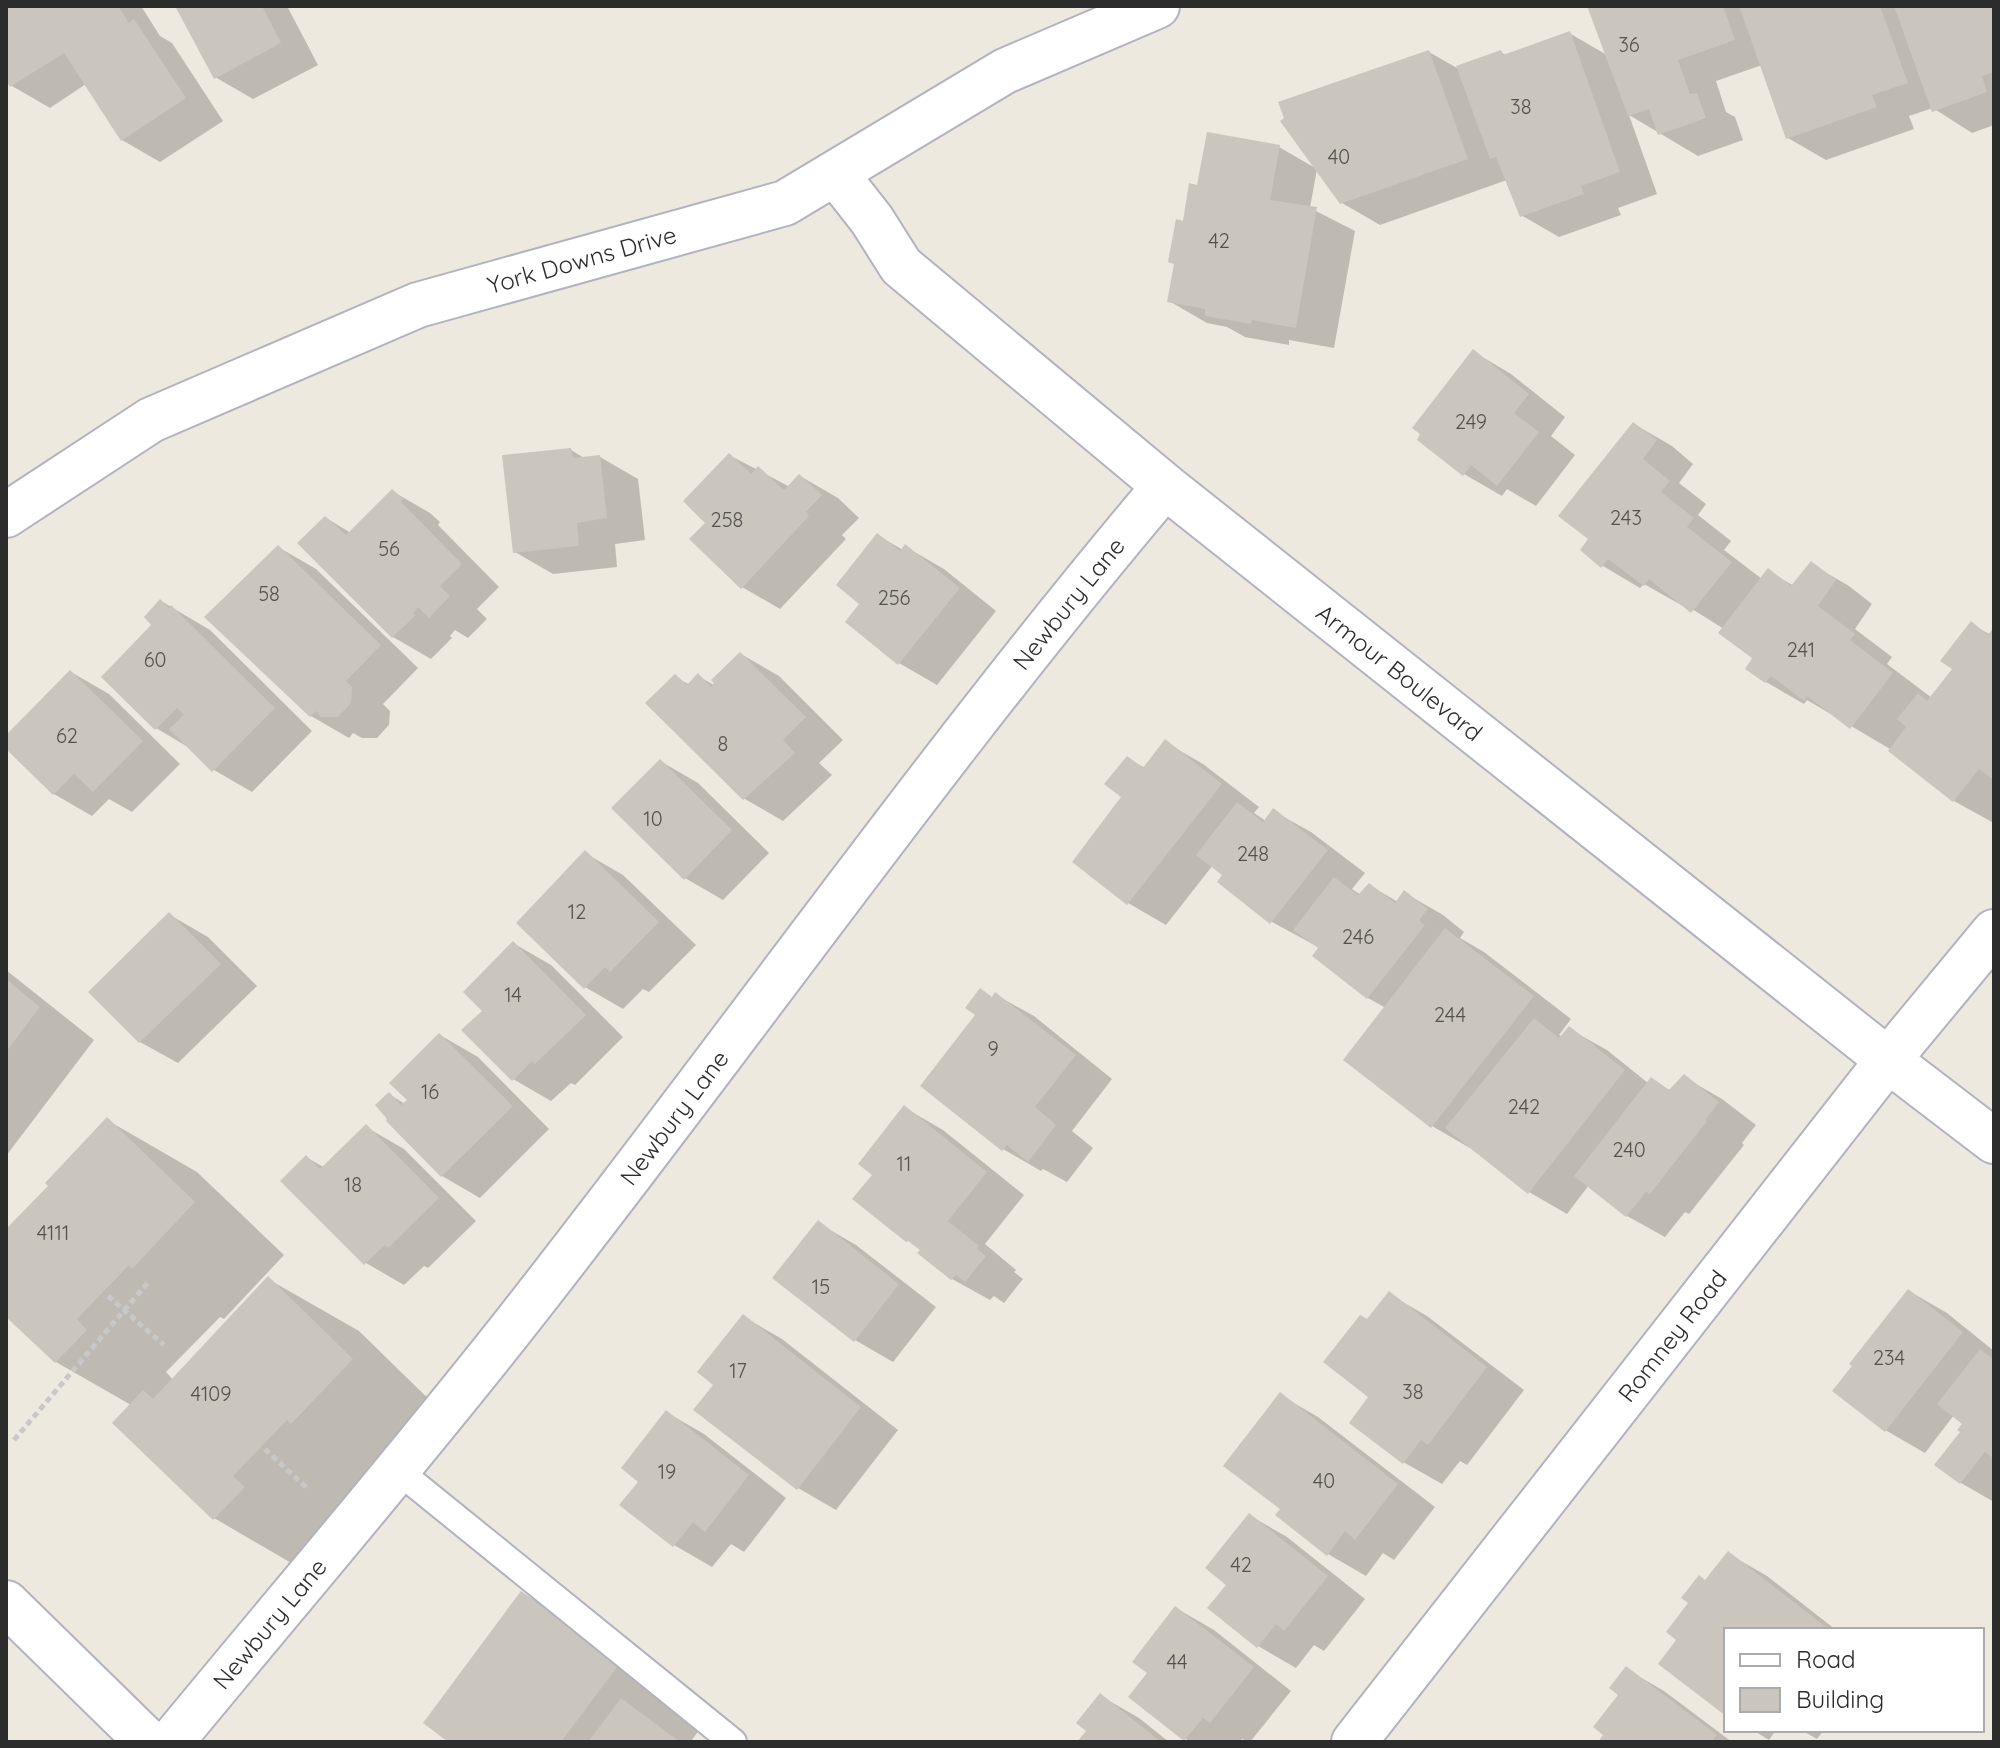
<svg xmlns="http://www.w3.org/2000/svg" width="2000" height="1748" font-family="Quicksand,sans-serif">
<style>
.shadow{fill:#0003}
.building{fill:#cac5bd}
.lines{fill:none;stroke-linecap:round;stroke-linejoin:round}
.service-casing{stroke:#b2b2c0;stroke-width:30}
.minor-casing{stroke:#b2b2c0;stroke-width:48}
.secondary-casing{stroke:#b2b2c0;stroke-width:48}
.path{stroke:#c8c8c8;stroke-width:5;stroke-dasharray:6 4;stroke-linecap:butt}
.service{stroke:#fff;stroke-width:26}
.minor{stroke:#fff;stroke-width:44}
.secondary{stroke:#fff;stroke-width:44}
.labels{text-anchor:middle;dominant-baseline:central;stroke-width:6;stroke-linejoin:round;paint-order:stroke}
.number-label{font-size:20px;fill:#545250}
.street-label{font-size:24px;fill:#2c2c2c;stroke:#fff}
</style>
<rect width="100%" height="100%" fill="#eee9de"/>
<path class="shadow" d="M6,6H141L160,36L172,43L223,121L160,162L122,140L86,84L50,108L12,86L6,77Z
M177,6H287L318,65L253,99L215,77Z
M1592,6H1994V125L1972,133L1933,108L1909,116L1914,129L1826,160L1788,138L1762,65L1716,81L1726,112L1735,117L1743,140L1698,156L1629,115L1657,194L1618,208L1621,215L1559,237L1521,215L1507,180L1380,225L1342,203L1317,169L1310,208L1355,231L1334,348L1289,340V345L1245,337L1227,327L1207,323L1169,301L1185,223L1199,187L1279,147L1317,169L1429,52L1457,68L1501,52L1507,56L1569,33L1607,55Z
M1474,352L1511,374L1565,417L1551,436L1575,455L1536,506L1507,489L1502,496L1464,474Z
M1634,424L1672,446L1693,464L1679,483L1706,504L1698,515L1731,541L1724,550L1762,579L1768,571L1794,586L1811,564L1849,586L1872,604L1855,629L1892,657L1887,664L1932,698L1955,669L1971,624L1991,635L1994,630L1992,822L1954,801L1890,749L1807,700L1804,704L1766,682L1755,658L1724,629L1684,604L1683,606L1644,584L1640,588L1603,566L1591,539Z
M571,450L586,459L600,457L638,479L645,540L615,544L617,567L553,574L515,552Z
M729,455L790,487L800,476L838,498L859,518L842,535L846,539L780,609L742,587L708,523Z
M392,491L430,513L440,522L438,525L499,587L477,609L487,619L468,638L455,630L450,636L452,638L431,659L393,637L326,518L351,533Z
M877,535L903,550L906,547L944,569L996,611L937,685L899,663L862,603Z
M278,547L316,569L418,668L383,704L390,711L389,725L377,738H362L353,733L349,738L311,716L207,617Z
M161,601L210,630L312,731L252,792L214,770L193,750L156,728L154,625Z
M741,654L779,676L843,740L819,763L832,775L783,821L745,799L648,703L675,677L690,685L698,676L721,689Z
M71,672L109,694L180,764L132,812L109,799L92,816L54,794L6,747V737Z
M1165,742L1203,764L1259,807L1254,813L1266,821L1273,811L1311,832L1365,873L1352,889L1361,895L1369,885L1398,902L1405,893L1443,915L1464,932L1460,938L1484,952L1571,1019L1559,1035L1563,1037L1569,1029L1607,1050L1648,1083L1651,1079L1671,1091L1684,1077L1722,1099L1756,1125L1742,1143L1744,1145L1689,1214L1685,1212L1665,1237L1627,1216L1589,1185L1567,1214L1529,1192L1471,1146L1470,1148L1432,1126L1386,1008L1368,998L1314,956L1320,948L1272,922L1219,882L1225,874L1213,865L1166,925L1128,903L1124,797L1127,758L1145,768Z
M660,761L698,783L769,853L723,900L685,878Z
M585,853L623,875L696,945L649,992L643,989L623,1009L585,987Z
M170,915L208,937L257,986L178,1063L140,1042Z
M513,943L551,965L623,1037L575,1085L571,1083L551,1101L513,1079L485,1011Z
M6,970L94,1040L6,1156Z
M996,995L1034,1016L1112,1079L1072,1131L1093,1148L1067,1182L1043,1169L1041,1171L1003,1149L978,1015Z
M440,1035L478,1057L549,1129L480,1198L442,1176L390,1118L389,1094L405,1104Z
M905,1108L943,1130L1024,1195L985,1244L1016,1270L1014,1272L1023,1279L1004,1303L994,1296L990,1300L952,1279L923,1250L875,1174Z
M107,1120L197,1172L284,1255L224,1319L220,1317L166,1372L174,1381L268,1279L359,1331L443,1413L305,1571L214,1518L131,1405L56,1362L6,1314V1232L51,1186Z
M366,1127L404,1149L476,1221L428,1268L424,1266L404,1285L366,1263L306,1157L325,1168Z
M818,1223L856,1245L936,1307L893,1362L855,1340Z
M1909,1291L1947,1313L1994,1351V1502L1961,1483L1965,1424L1954,1415L1925,1453L1887,1431L1835,1391Z
M1389,1294L1427,1316L1524,1390L1467,1465L1460,1461L1442,1484L1405,1463L1352,1423L1371,1396L1368,1322Z
M744,1317L782,1339L898,1430L836,1510L798,1488L716,1384Z
M1280,1395L1318,1417L1435,1507L1394,1560L1383,1553L1366,1576L1328,1554L1282,1509Z
M666,1412L704,1434L786,1498L744,1552L731,1544L712,1567L674,1545L641,1481Z
M1249,1515L1287,1537L1365,1599L1324,1651L1314,1645L1296,1668L1258,1646L1229,1584Z
M1729,1554L1767,1576L1836,1630H1726V1714L1679,1640L1707,1582Z
M522,1593L612,1645L709,1717L691,1741L693,1742H451Z
M1176,1608L1214,1630L1291,1691L1250,1742L1242,1739L1239,1742H1190L1131,1697L1150,1673Z
M1626,1669L1664,1691L1732,1742H1601L1621,1695Z
M1101,1696L1139,1718L1169,1742H1080L1089,1730Z
M1753,1730H1776L1769,1740Z
M1801,1730H1824L1817,1739Z"/>
<path class="building" d="M6,6H118L129,23L134,19L186,98L121,141L64,53L10,87L6,80Z
M175,6H262L281,43L214,79Z
M1587,6H1723L1735,40L1678,60L1690,94L1697,93L1706,118L1658,135L1649,109L1628,116Z
M1739,6H1880L1908,83L1872,95L1877,107L1786,139Z
M1894,6H1994V72L1982,76L1987,92L1932,112Z
M1570,31L1620,172L1581,186L1584,194L1520,217L1496,157L1490,159L1456,66L1501,50L1503,55Z
M1429,50L1468,159L1340,204L1280,121L1284,118L1278,102Z
M1207,132L1280,145L1270,200L1317,207L1296,328L1252,320L1251,324L1205,316V309L1167,302L1174,264L1168,262L1176,219L1183,221L1189,183L1197,185Z
M1473,349L1529,394L1514,413L1539,432L1497,486L1471,465L1463,476L1417,440L1420,434L1412,428Z
M1633,422L1657,440L1643,459L1670,481L1661,492L1694,518L1687,527L1732,562L1691,613L1649,579L1644,586L1608,559L1601,568L1580,550L1588,539L1558,516Z
M571,448L573,458L600,455L607,518L577,523L579,546L513,553L502,455Z
M729,453L751,474L758,466L784,490L799,474L822,495L806,512L809,516L741,589L689,539L705,523L683,501Z
M392,489L403,499L401,502L462,564L440,586L450,596L429,618L418,607L413,613L416,615L392,638L297,543L325,516L346,535Z
M877,533L900,551L905,544L960,588L898,665L845,622L859,604L836,585Z
M278,545L381,645L346,681L352,687L351,703L338,717H321L316,711L310,717L204,617Z
M1811,561L1836,580L1818,606L1855,634L1850,640L1893,673L1850,729L1807,696L1804,701L1771,676L1765,683L1745,669L1752,658L1718,633L1768,568L1791,586Z
M160,599L169,608L171,605L275,708L212,772L169,729L184,715L177,708L155,730L101,677L151,625L144,617Z
M1971,621L1988,635L1994,627V780L1979,769L1953,802L1888,751L1906,727L1897,719L1918,693L1927,701L1952,669L1940,661Z
M740,652L806,717L783,740L795,753L743,800L645,703L675,674L687,685L698,673L711,687L714,683L711,680Z
M70,670L143,741L93,792L74,774L53,795L6,749V735Z
M1165,739L1222,784L1127,905L1072,862L1121,797L1104,784L1127,756L1143,768Z
M660,759L732,830L684,880L611,808Z
M1237,802L1263,822L1273,808L1328,850L1270,924L1217,882L1222,875L1196,855Z
M585,850L659,922L610,972L605,967L584,989L516,923Z
M1334,877L1358,895L1369,883L1395,903L1404,890L1428,909L1419,920L1425,925L1367,999L1312,956L1318,948L1293,930Z
M169,912L221,964L139,1043L88,992Z
M1445,928L1534,996L1431,1128L1343,1060Z
M513,941L586,1015L535,1064L532,1061L512,1081L461,1030L482,1011L463,992Z
M6,979L40,1007L6,1052Z
M980,988L992,997L995,992L1076,1055L1035,1107L1056,1125L1028,1162L1007,1145L1002,1151L920,1086L975,1015L965,1008Z
M1534,1018L1559,1038L1569,1026L1625,1070L1528,1194L1445,1128Z
M439,1033L513,1106L441,1177L386,1121L387,1119L375,1105L389,1092L401,1105L407,1100L389,1083Z
M1684,1074L1719,1102L1705,1120L1707,1121L1650,1194L1646,1192L1626,1217L1574,1176L1651,1077L1669,1090Z
M904,1105L987,1172L948,1221L979,1246L977,1249L986,1256L965,1282L956,1275L951,1280L917,1253L920,1250L908,1241L906,1242L852,1199L872,1175L858,1164Z
M107,1117L195,1202L132,1269L129,1265L77,1319L87,1330L55,1363L6,1317V1229L48,1186L45,1183Z
M366,1124L439,1198L388,1248L385,1245L364,1265L280,1181L306,1155L320,1169Z
M818,1220L899,1284L854,1342L772,1278Z
M268,1276L353,1359L291,1424L287,1420L233,1476L245,1487L213,1520L112,1423L143,1390L153,1399Z
M1908,1289L1963,1332L1885,1432L1832,1391L1852,1366L1849,1364Z
M1389,1291L1487,1367L1428,1445L1421,1440L1403,1464L1349,1423L1368,1397L1323,1362L1360,1315L1367,1319Z
M743,1314L861,1407L797,1490L693,1410L713,1385L697,1372Z
M1980,1349L1994,1360V1459L1985,1452L1960,1484L1934,1465L1960,1432L1957,1430L1962,1424L1937,1404Z
M1280,1392L1398,1484L1355,1540L1345,1531L1327,1556L1275,1515L1280,1509L1223,1466Z
M666,1410L749,1475L705,1532L693,1522L673,1547L619,1505L638,1482L621,1468Z
M1249,1513L1328,1576L1284,1631L1276,1624L1257,1648L1207,1608L1226,1585L1205,1568Z
M1728,1551L1830,1630H1726V1716L1658,1664L1676,1640L1666,1632L1688,1603L1681,1598L1699,1575L1705,1580Z
M521,1591L620,1663L561,1742H448L423,1723Z
M1175,1606L1254,1667L1210,1723L1203,1718L1184,1741L1128,1697L1147,1673L1132,1662Z
M1626,1666L1717,1735L1711,1742H1598L1603,1735L1593,1727L1618,1695L1609,1688Z
M1100,1693L1161,1742H1077L1086,1731L1076,1723Z
M621,1698L680,1742H588Z"/>
<g class="lines">
<defs>
<path id="service" d="M396,1469L733,1742"/>
<g id="minor">
<path id="s1" d="M836,174L872,220L901,266L1165,486L1888,1060L1994,1141"/>
<path id="s2" d="M6,515L151,420L418,305L785,203L1005,71L1157,6"/>
<path id="s3" d="M171,1742C287,1601 406,1463 519,1319C736,1043 938,754 1165,486"/>
<path id="s4" d="M1354,1742L1888,1060L1994,932"/>
</g>
<path id="secondary" d="M6,1603L148,1742"/>
</defs>
<use href="#service" class="service-casing"/>
<use href="#minor" class="minor-casing"/>
<use href="#secondary" class="secondary-casing"/>
<path class="path" d="M108,1296L164,1345
M14,1440L150,1280
M265,1449L308,1489"/>
<use href="#service" class="service"/>
<use href="#minor" class="minor"/>
<use href="#secondary" class="secondary"/>
</g>
<g class="labels">
<g class="number-label">
<text x="1629" y="44">36</text>
<text x="1521" y="106">38</text>
<text x="1339" y="156">40</text>
<text x="1219" y="240">42</text>
<text x="1471" y="421">249</text>
<text x="1626" y="517">243</text>
<text x="727" y="519">258</text>
<text x="389" y="548">56</text>
<text x="269" y="593">58</text>
<text x="894" y="597">256</text>
<text x="1801" y="649">241</text>
<text x="155" y="659">60</text>
<text x="67" y="735">62</text>
<text x="723" y="743">8</text>
<text x="653" y="818">10</text>
<text x="1253" y="853">248</text>
<text x="577" y="911">12</text>
<text x="1358" y="936">246</text>
<text x="513" y="994">14</text>
<text x="1450" y="1014">244</text>
<text x="993" y="1048">9</text>
<text x="430" y="1091">16</text>
<text x="1524" y="1106">242</text>
<text x="1629" y="1149">240</text>
<text x="904" y="1163">11</text>
<text x="353" y="1184">18</text>
<text x="53" y="1232">4111</text>
<text x="821" y="1286">15</text>
<text x="1889" y="1357">234</text>
<text x="738" y="1370">17</text>
<text x="1413" y="1391">38</text>
<text x="211" y="1393">4109</text>
<text x="667" y="1471">19</text>
<text x="1324" y="1480">40</text>
<text x="1241" y="1564">42</text>
<text x="1177" y="1661">44</text>
</g>
<g class="street-label">
<text stroke="none"><textPath href="#s2" startOffset="634">York Downs Drive</textPath></text>
<text stroke="none"><textPath href="#s3" startOffset="1450">Newbury Lane</textPath></text>
<text stroke="none"><textPath href="#s1" startOffset="756">Armour Boulevard</textPath></text>
<text stroke="none"><textPath href="#s3" startOffset="802">Newbury Lane</textPath></text>
<text stroke="none"><textPath href="#s4" startOffset="516">Romney Road</textPath></text>
<text stroke="none"><textPath href="#s3" startOffset="154">Newbury Lane</textPath></text>
</g>
</g>
<rect width="2000" height="1748" fill="none" stroke="#2c2c2c" stroke-width="16"/>
<rect x="1724" y="1628" width="260" height="104" fill="#ffffff" stroke="#ababab" stroke-width="2"/>
<rect x="1740" y="1654" width="40" height="12" fill="#ffffff" stroke="#ababab" stroke-width="2"/>
<text x="1796" y="1668" font-size="24" fill="#2c2c2c">Road</text>
<rect x="1740" y="1688" width="40" height="24" fill="#cac5bd" stroke="#ababab" stroke-width="2"/>
<text x="1796" y="1708" font-size="24" fill="#2c2c2c">Building</text>
</svg>
